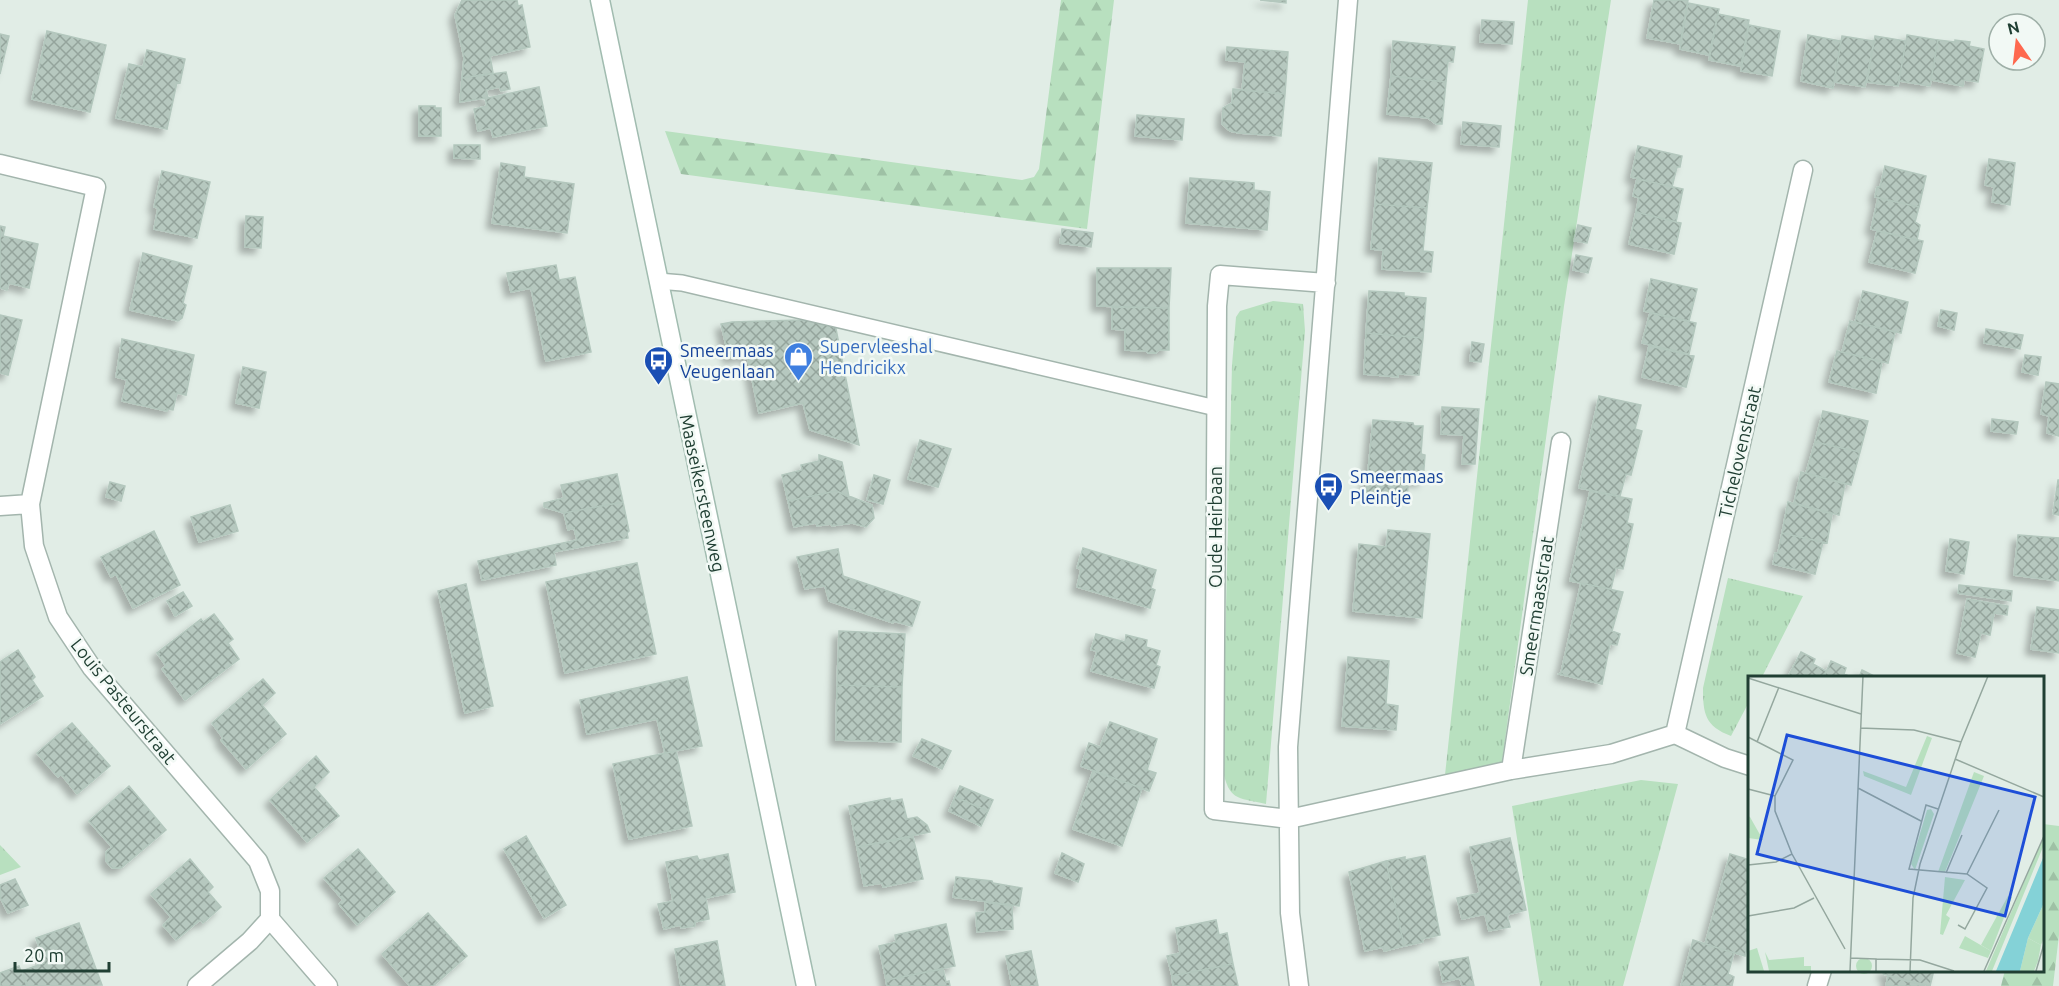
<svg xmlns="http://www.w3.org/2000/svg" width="2059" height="986" font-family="Ubuntu,sans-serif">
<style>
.grass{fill:url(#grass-tufts)}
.forest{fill:url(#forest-firs)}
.building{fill:url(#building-cross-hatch);stroke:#b3c7bd;stroke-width:1.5;filter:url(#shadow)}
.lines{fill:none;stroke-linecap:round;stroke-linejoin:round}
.lane-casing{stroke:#a3b5ad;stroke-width:18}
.street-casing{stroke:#a3b5ad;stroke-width:21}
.secondary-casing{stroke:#a1bcb0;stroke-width:21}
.lane{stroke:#fff;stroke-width:15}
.street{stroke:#fff;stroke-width:18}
.secondary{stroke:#fff;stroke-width:18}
.labels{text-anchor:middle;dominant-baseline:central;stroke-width:5;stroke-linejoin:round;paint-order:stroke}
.shop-label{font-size:18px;fill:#366cbe;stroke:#f2f9f5;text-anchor:start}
.transit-label{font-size:18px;fill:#164399;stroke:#f2f9f5;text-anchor:start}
.street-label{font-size:18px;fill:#203f33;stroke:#f2f9f5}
.inset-road{fill:none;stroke:#94a79e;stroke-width:1.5}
.view{fill:#1d4ed8;fill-opacity:0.15;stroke:#1d4ed8;stroke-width:3}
.inset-edge{fill:none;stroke:#203f33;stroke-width:3}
</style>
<defs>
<pattern id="grass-tufts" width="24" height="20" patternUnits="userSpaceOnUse" patternTransform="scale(1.5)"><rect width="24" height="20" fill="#b8e0bf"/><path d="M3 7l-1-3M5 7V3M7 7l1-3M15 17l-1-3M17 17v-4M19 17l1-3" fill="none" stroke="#9ec1a5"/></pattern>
<pattern id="forest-firs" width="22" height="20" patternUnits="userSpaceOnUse" patternTransform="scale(1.5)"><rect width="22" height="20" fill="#b8e0bf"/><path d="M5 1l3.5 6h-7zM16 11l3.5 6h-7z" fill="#9ec1a5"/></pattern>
<pattern id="building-cross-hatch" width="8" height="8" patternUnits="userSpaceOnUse" patternTransform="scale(1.5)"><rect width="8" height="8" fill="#b6c8bf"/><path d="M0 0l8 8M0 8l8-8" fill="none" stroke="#94a49c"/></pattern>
<filter id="shadow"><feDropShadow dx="-5.5" dy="5.5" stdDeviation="3" flood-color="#0004"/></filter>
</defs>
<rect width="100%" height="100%" fill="#e1ede6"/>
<path class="grass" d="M1528,0H1611L1564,306L1502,762L1445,775Z
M1273,301L1303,304L1305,331L1266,804C1235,797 1230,801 1222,768L1232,365L1236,317L1240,311Z
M1728,578L1803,596L1762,677H1750V700L1731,736C1705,726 1703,714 1703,688Z
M1641,780L1678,784L1623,986H1540L1512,806Z
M0,845L21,867L0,875Z"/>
<path class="forest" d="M1061,0H1114L1087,229L681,174L665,131L1022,180L1034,177L1039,169Z
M2043,824L2059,826V935L2053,986H2001L2005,970H2042Z"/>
<path class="building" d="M462,0H517L518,6L522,5L530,47L490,56L493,73L462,78L464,58L455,15Z
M1260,0H1286V3Z
M1654,0H1688L1680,44L1647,38Z
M1688,3L1719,9L1709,55L1680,49Z
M1718,14L1749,20L1741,66L1709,60Z
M1482,20L1514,22L1512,44L1480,42Z
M1749,25L1780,31L1772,76L1741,71Z
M47,31L106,45L90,112L32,99Z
M0,34L9,36L0,74Z
M1808,35L1841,41L1833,88L1801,81Z
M1907,35L1938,40L1930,86L1899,81Z
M1842,36L1874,41L1865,87L1834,82Z
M1875,36L1906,41L1898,86L1867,82Z
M1938,40L1955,42V40L1970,42L1969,46L1984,49L1978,82L1964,80L1963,86L1931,80Z
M1393,41L1455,47L1453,62L1448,61L1446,82L1391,76Z
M1227,47L1288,52L1285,94L1242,90L1245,62L1226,60Z
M147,50L185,59L180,83L177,82L167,129L116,118L129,64L143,67Z
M506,72L510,89L501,91L499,87L486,90L488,98L539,87L547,126L493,137L491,128L478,131L474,109L487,106L485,98L460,102L462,78Z
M1391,76L1446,82L1442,124H1436L1428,118L1387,114Z
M1233,89L1285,94L1281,136L1239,133L1230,131L1222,124L1223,108L1232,103Z
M419,106H435V108H441V136H419Z
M1137,115L1184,119L1182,140L1135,136Z
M1463,122L1501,126L1499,147L1461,144Z
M454,145H480V159L454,158Z
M1638,146L1682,156L1680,167H1677L1672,187L1631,177Z
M1379,158L1432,163L1427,208L1375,204Z
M1989,159L2015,163L2010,205L1992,202L1994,187L1985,185Z
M501,163L525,167L524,177L574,184L567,233L492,223Z
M1885,166L1926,176L1919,207L1875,197L1877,187H1880Z
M162,171L210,182L197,238L154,229L158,208L154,207Z
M1190,178L1254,183V190L1270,192L1267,230L1186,223Z
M1637,179L1683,189L1676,222L1636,212L1639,198L1633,196Z
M1878,198L1919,207L1915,222L1920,225L1917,240L1871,229Z
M1375,204L1427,208L1423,251L1433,252L1431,272L1382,269L1383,250L1371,249Z
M1636,212L1681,223L1674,254L1629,244Z
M246,216L263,217L261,248L245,247Z
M1578,225L1591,228L1587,243L1574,241Z
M0,226L5,227L3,236L38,244L29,288L9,283L7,290L0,288Z
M1062,229L1093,233L1091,247L1060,243Z
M1877,231L1923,241L1915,273L1869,262Z
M143,253L192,266L183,303L186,305L182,318L178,321L130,310Z
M1576,255L1592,258L1588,273L1573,270Z
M556,265L559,280L575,277L591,352L546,361L531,288L511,292L507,273Z
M1097,268H1171L1169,308L1097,306Z
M1651,279L1697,289L1689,321L1644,311Z
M1369,291L1404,293V296L1426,298L1423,338L1366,333Z
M1863,291L1908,302L1901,333L1855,322Z
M1112,307L1169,308V350H1159L1156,353H1148L1146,351L1125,350V330L1112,329Z
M1941,310L1957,313L1954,330L1938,326Z
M1650,313L1696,323L1689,354L1642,343Z
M0,315L22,320L8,375L0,373Z
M801,317L835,324L859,445L810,430L803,403L759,413L747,355L729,358L721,324L732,322L801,320Z
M1850,321L1895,332L1888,363L1842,352Z
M1986,329L2023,335L2020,349L1984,343Z
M1366,333L1423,338L1419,375L1398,374V377L1364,374Z
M122,339L194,355L186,395L177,393L173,410L167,409V411L122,401L127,380L116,377Z
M1472,342L1484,344L1481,362L1470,361Z
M1649,346L1694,356L1686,387L1642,377Z
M1837,351L1882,362L1876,393L1829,382Z
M2025,355L2041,357L2038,375L2022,372Z
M243,367L266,372L259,408L236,403Z
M2046,382L2059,384V436L2047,433L2049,416L2041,414Z
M1599,396L1641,405L1635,429L1642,431L1631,475L1626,474L1620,496L1579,488Z
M1442,407L1479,409L1475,464H1462L1464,435L1441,434Z
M1823,411L1868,421L1860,452L1815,442Z
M1992,419L2018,422L2016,434L1991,431Z
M1373,420L1413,423L1414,426H1423L1421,454L1425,455L1423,481L1409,480L1407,496L1366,492Z
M920,440L951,449L938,487L908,479Z
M1815,442L1860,452L1851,485L1806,473Z
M819,455L842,462L849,497L836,491L788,501L782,475L802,470L801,465L819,461Z
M1801,472L1845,484L1839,515L1794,503Z
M617,474L623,502L564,513L544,507V503L564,498L561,485Z
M874,475L890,480L883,504L867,500Z
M2058,480H2059V515L2053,514Z
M110,482L125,486L121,501L106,497Z
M836,491L872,505L874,518L866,527L852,523L832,526L831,524L817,526L816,523L794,527L788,501Z
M1590,491L1632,499L1627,523L1633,524L1623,569L1616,568L1611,589L1570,581Z
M623,502L629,531L627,533L628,538L554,552L556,565L482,580L478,561L577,540L574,528L568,530L564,513Z
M1788,502L1832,514L1827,543L1782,533Z
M230,505L238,531L199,542L191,517Z
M1388,530L1430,534L1422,618L1353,611L1359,544L1386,547Z
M154,531L180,585L133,608L116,574L111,577L101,557Z
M1782,533L1823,542L1815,574L1773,564L1775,553H1778Z
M2018,535L2059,538V581L2014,575Z
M1950,539L1969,542L1964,574L1946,571Z
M1083,548L1156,570L1151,588L1155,590L1150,608L1077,587L1081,569L1077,568Z
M838,549L843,576L920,602L912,626L893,621V623L829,601L825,586L805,589L797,557Z
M637,563L656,654L565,673L546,582Z
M1581,583L1623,592L1612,631L1620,634L1617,645L1610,644L1602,684L1559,674L1561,673Z
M466,584L493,706L465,713L438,591Z
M1959,585L2012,591L2011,601L1958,593Z
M183,592L192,606L175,616L167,601Z
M1967,599L2008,606L2007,615L1994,613L1990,635L1981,633L1975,657L1957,653Z
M2037,607L2059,610V653L2031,649Z
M214,614L233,639L228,643L239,659L185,700L162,669L166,666L157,653L201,619L203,622Z
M839,631L905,634L902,687L837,685Z
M1096,634L1125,642L1126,635L1147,640L1146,647L1160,651L1156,665L1160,667L1154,688L1091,671L1097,651L1091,650Z
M18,650L35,677L32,680L43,696L0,724V662Z
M1801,652L1815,659L1813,664L1826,671L1823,677H1788Z
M1348,657L1389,661L1386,704L1398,706L1396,730L1342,726Z
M1831,661L1846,668L1844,674L1851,677H1824Z
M1862,670L1876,677H1859Z
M687,677L702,746L665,753L657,719L587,734L580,700Z
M263,679L275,693L262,705L286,734L246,769L221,740L223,738L212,723Z
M837,685L902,687L901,742L836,740Z
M1110,722L1157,739L1147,770L1156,773L1149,791L1081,766L1089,743L1100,747Z
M72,723L110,766L77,794L61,774L58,777L37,753Z
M922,739L951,751L942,769L913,756Z
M676,751L692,826L629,839L613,764Z
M316,756L329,772L314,787L339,816L307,842L270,800Z
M1093,771L1142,788L1122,846L1073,829Z
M129,786L166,830L121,868H112L106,861V852L112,847L89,821Z
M960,786L993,800L988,811L955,797Z
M955,797L988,811L981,826L949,811Z
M890,798L891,801L902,799L907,819L917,817L927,825L930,832L857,847L849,806Z
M526,836L566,905L544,918L504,849Z
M913,837L923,879L883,887L882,883L864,886L857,847Z
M1510,838L1526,910L1507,915L1510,927L1489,931L1485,914L1462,919L1457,898L1480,893L1473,863H1472L1470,847Z
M358,849L395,892L357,925L339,904L343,900L324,878Z
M1062,853L1084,864L1078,882L1055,873Z
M728,854L735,892L706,898L709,919L695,922V926L681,928L680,925L664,929L658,904L673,901L666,862L697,856L699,860Z
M1730,854L1750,860V933L1745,956L1705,944Z
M1425,856L1440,935L1422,939L1423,942L1404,946L1386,861L1405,857V860Z
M190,859L213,887L208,892L221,907L203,923L200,920L176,940L163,925L171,917L151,894Z
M1386,861L1404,946L1384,951L1383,947L1365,951L1349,872Z
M956,877L992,881L993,883L1022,888L1019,906L953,897Z
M15,879L28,905L8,913L0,897V885Z
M985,902L1012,906L1013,929L977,932L976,913L985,912Z
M428,913L467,956L433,986H410L382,954Z
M1216,920L1219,935L1227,933L1233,964L1172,976L1167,956L1180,953L1176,928Z
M79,923L102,985L28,986L22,971L44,963L36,938Z
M946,924L955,966L886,980L879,946L896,942L895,935Z
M1693,940L1734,953L1728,974L1734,977L1732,986H1681Z
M717,941L725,986H681L675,949Z
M1031,951L1038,986H1012L1006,956Z
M1468,957L1474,986H1462L1460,978L1443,982L1439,962Z
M1233,964L1238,986H1173L1172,976Z
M19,966L27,986H0V973Z
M943,969L946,982L949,981L950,986H887L886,980Z
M1884,970H1934L1930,986L1883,974Z
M1888,976L1925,986H1886Z"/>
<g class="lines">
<defs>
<path id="lane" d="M658,281L682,283L1216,408"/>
<path id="street" d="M0,164L96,187L30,504L34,546L58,617L92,668L258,861L270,891V919L328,986
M1326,283L1220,275L1217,306L1214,810L1289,819L1511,770L1611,754L1675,734L1725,758L1750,766
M0,506L30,504
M1675,734L1803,170
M1511,770L1561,442
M197,986L250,941L270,919
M1299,986L1290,913L1288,747L1348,0
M1817,986L1822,970"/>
<path id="secondary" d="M600,0L806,986"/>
</defs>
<use href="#lane" class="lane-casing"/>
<use href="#street" class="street-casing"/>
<use href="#secondary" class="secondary-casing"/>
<use href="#lane" class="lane"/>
<use href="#street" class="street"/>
<use href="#secondary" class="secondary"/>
</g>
<defs>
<symbol id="shop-pin" viewBox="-11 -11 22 30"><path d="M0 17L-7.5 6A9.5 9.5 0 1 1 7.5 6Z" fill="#3f7fe0" stroke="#f2f9f5"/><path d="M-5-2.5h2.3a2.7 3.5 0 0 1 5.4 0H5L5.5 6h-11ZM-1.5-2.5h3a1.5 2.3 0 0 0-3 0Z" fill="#fff"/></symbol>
<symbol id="bus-pin" viewBox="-11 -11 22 30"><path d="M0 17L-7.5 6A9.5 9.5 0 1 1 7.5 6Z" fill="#1a4fb4" stroke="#f2f9f5"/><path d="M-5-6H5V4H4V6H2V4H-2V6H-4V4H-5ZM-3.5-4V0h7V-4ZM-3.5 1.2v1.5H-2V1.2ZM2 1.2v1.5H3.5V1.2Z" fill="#fff"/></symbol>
</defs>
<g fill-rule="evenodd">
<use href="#shop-pin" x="782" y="340" width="33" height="45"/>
<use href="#bus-pin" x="642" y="344" width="33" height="45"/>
<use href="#bus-pin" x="1312" y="470" width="33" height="45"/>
</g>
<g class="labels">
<g class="shop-label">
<text x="820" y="346">Supervleeshal<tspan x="820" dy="21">Hendricikx</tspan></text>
</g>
<g class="transit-label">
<text x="680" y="350">Smeermaas<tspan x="680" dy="21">Veugenlaan</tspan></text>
<text x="1350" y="476">Smeermaas<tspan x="1350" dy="21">Pleintje</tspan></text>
</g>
<g class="street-label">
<text transform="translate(1739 452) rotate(-77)">Tichelovenstraat</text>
<text transform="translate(703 493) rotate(78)">Maaseikersteenweg</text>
<text transform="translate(1215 527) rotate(-90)">Oude Heirbaan</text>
<text transform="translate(1536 606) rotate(-81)">Smeermaasstraat</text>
<text transform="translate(124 701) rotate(51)">Louis Pasteurstraat</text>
</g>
</g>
<g transform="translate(1748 676)">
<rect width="296" height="296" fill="#e1ede6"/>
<path d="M226,96L236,100L197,196H190ZM183,133L186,138L167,194L163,188L179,134ZM0,140L2,141L15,164L0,162ZM197,201L217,204L198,239L202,242L195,259L192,258ZM217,260L243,275L240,282L211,272ZM280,262L293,269L290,285L286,295H272ZM17,276L21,284L56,281V290H63V295H21ZM108 290a8 8 0 1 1 16 0a8 8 0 1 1-16 0Z" fill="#b8e0bf"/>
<path d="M179,60L184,62L163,119L116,100L115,95L158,111ZM295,162V171L244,295H238ZM260,220L264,221L243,275L233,269ZM295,229V264L293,269L280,262Z" fill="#b8e0bf"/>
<path d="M9,272L16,295H0V275Z" fill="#b8e0bf"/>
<path d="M295,182V229L280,262L272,295H248Z" fill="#84d2d7"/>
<path class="inset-road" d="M0,2L113,38M112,52L166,54L213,66M0,61L45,84L27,120V135L44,178L97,273M9,66L31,11M207,83L296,121M110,112L173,145M0,113L27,120M190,133L178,129L161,193L219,198L239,212L217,253L210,249M0,189L28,186L44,178M198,197L214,159M219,198L251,134M0,240L46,232L66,222M102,282L128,283V295M128,283L172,284L206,295M102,295L115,0M162,295L165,222L172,188L213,66L240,0M236,295L296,160M288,295L296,268"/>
<path class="view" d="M39,59L287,121L257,240L9,178Z"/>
<rect width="296" height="296" class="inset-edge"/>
</g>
<g transform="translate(2017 42) rotate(346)"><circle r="28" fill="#f2f9f5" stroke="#9eafa7" stroke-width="1.5"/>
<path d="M0-4.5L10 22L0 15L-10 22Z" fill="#fe684e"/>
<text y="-9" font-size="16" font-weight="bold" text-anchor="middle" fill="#203f33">N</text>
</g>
<path d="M15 962v9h94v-9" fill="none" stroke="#203f33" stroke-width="3"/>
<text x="24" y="962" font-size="18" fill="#203f33" stroke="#f2f9f5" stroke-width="4.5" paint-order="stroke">20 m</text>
</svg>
